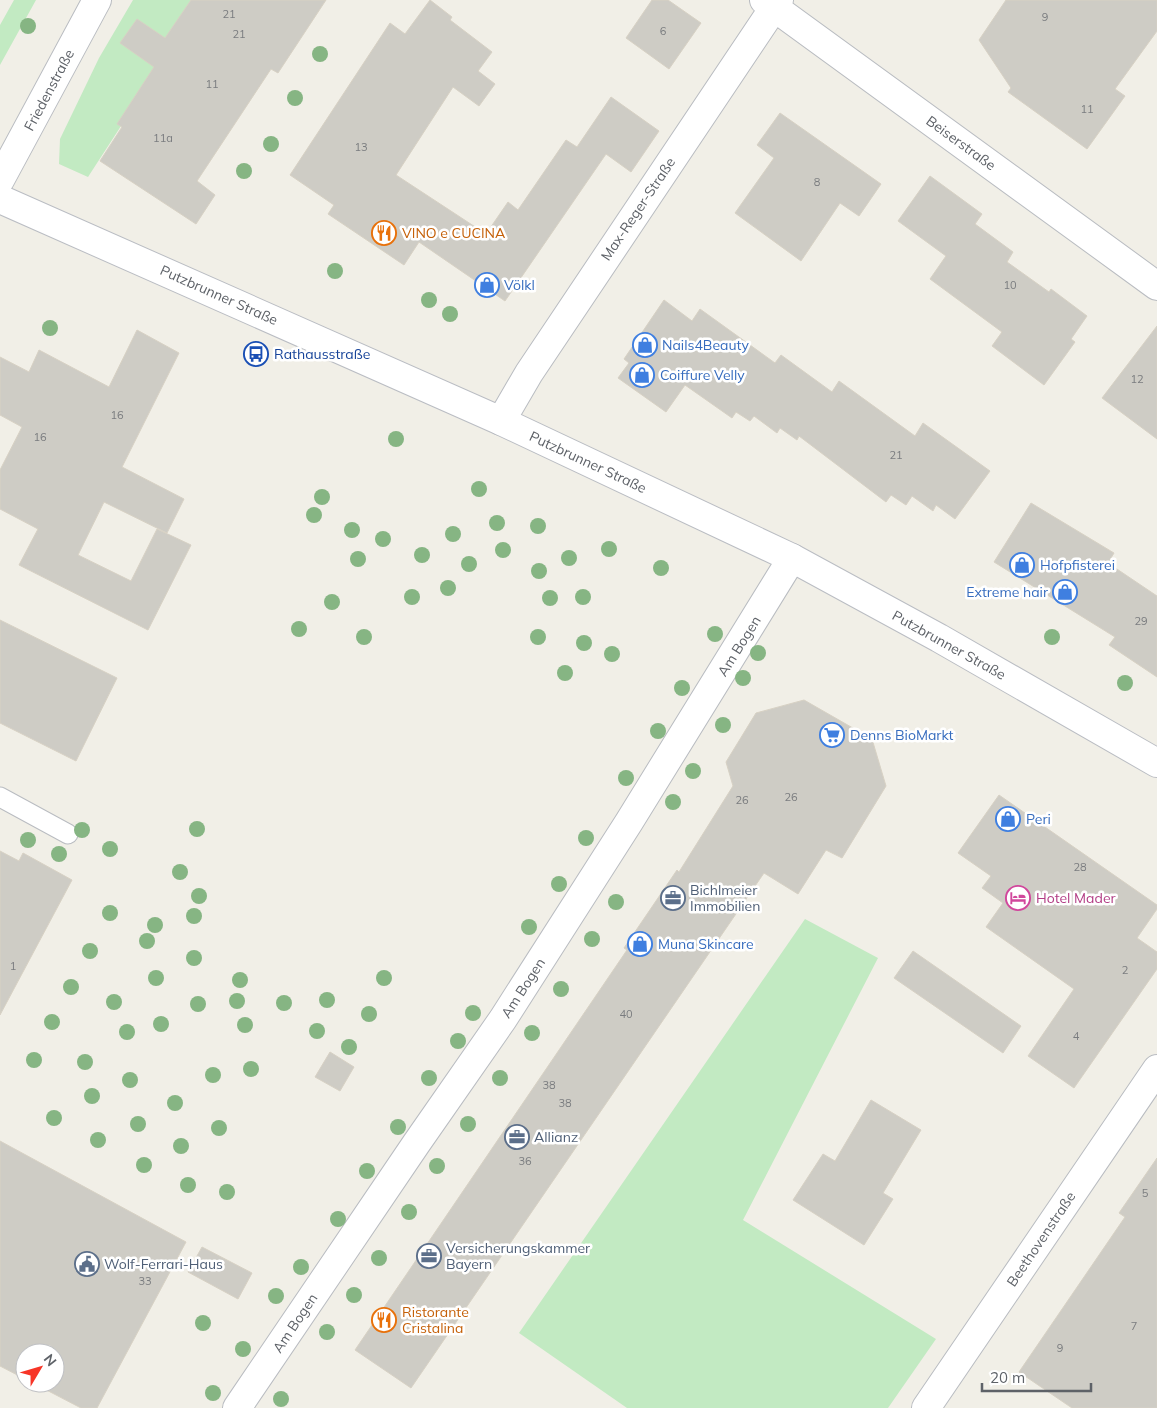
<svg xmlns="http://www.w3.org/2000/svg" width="1157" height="1408" font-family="Mulish,sans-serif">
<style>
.green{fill:#c2eac2}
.building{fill:#ceccc5;stroke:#d7d1c4}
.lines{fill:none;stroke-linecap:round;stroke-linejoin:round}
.lane-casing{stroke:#b9bcc1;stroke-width:21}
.street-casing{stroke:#b9bcc1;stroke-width:30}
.secondary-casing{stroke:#babdc3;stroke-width:30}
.lane{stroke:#fff;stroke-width:19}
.street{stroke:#fff;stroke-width:28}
.secondary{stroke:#fff;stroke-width:28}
.tree{fill:#86b583}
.labels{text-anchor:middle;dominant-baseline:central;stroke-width:5;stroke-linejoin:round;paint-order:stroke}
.number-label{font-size:11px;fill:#7a7c7f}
.street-label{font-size:14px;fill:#5e6268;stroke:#fff}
.food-label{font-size:14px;fill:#c56008;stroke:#fff;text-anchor:start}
.shop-label{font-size:14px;fill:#366cbe;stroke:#fff;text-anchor:start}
.transit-label{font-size:14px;fill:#164399;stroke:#fff;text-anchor:start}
.service-label{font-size:14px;fill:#4e5e75;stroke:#fff;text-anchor:start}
.hotel-label{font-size:14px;fill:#b23c85;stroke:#fff;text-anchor:start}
</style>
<rect width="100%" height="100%" fill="#f1efe7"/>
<path class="green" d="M14,0H36L0,65V25Z
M133,0H191L183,13L202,25L121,126L88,177L59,164L60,139L99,58Z
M805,919L878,958L743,1220L936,1339L888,1408H627L519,1333Z"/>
<path class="building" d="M191,0H326L278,73L271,69L197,181L215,195L196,224L100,161L122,127L117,124L154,67L120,43L137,19L165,38Z
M430,0L452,17L450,20L492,52L478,71L495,84L479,106L453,87L396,175L486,234L508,202L518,210L566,140L577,147L611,97L659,131L631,172L606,154L505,301L419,242L404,265L328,214L334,205L290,175L390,23L405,34Z
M652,0H668L701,23L669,69L626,38Z
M1006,0H1157V31L1115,89L1125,96L1087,149L1008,92L1011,88L979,40Z
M780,113L881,184L859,216L840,203L801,261L735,213L774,158L757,145Z
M930,176L982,214L975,224L1013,252L1007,262L1049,292L1051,289L1087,316L1071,339L1075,342L1044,385L992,346L1002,332L930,279L946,256L898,221Z
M664,300L692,321L700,309L775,363L781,355L832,392L839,381L915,436L923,423L990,471L955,519L936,505L933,511L912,496L906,505L891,495L886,502L799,436L797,440L780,428L777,433L754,416L750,421L736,412L732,418L685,385L666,412L618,378L629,363L624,359Z
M1157,326V439L1102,398Z
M137,330L179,353L122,467L184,499L167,533L104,502L78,555L131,581L157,529L191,545L148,630L19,565L38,529L0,509V470L22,427L0,415V357L29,372L39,350L109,387Z
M1031,503L1114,553L1108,563L1157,596V677L1109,645L1115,637L994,562Z
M0,620L117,678L76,761L0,723Z
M804,700L872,739L886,786L842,858L826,850L798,894L764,873L411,1388L355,1350L627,950L624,948L677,870L679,872L733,786L726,762L756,713Z
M999,795L1157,905V909L1137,938L1157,952V969L1074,1088L1028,1056L1074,989L986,927L1003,903L982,888L991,876L958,853Z
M0,851L19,861L23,853L72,880L0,1015Z
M913,951L1021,1026L1003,1053L894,978Z
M330,1052L354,1067L340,1091L315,1077Z
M871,1100L921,1130L883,1193L893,1199L864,1245L793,1200L823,1154L835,1161Z
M0,1141L186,1242L97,1408H81L33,1383H55V1353H25V1379L0,1366Z
M1157,1158V1408H1072L1019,1372L1125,1217L1119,1213Z
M202,1247L252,1273L238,1299L188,1272Z"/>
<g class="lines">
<defs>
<path id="lane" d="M0,797L68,834"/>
<path id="street" d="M764,0L1157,286
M0,180L97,0
M501,421L529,373L779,0
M237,1408L416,1144L503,1019L629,822L792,558
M926,1408L1157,1069"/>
<path id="secondary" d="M0,199L501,421L792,558L939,638L1157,763"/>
</defs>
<use href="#lane" class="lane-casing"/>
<use href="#street" class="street-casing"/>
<use href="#secondary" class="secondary-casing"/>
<use href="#lane" class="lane"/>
<use href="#street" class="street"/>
<use href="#secondary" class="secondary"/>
</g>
<g class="tree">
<circle cx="28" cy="26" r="8"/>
<circle cx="320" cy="54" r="8"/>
<circle cx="295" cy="98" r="8"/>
<circle cx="271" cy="144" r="8"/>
<circle cx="244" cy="171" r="8"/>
<circle cx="335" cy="271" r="8"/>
<circle cx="429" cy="300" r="8"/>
<circle cx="450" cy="314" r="8"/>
<circle cx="50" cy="328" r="8"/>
<circle cx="396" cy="439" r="8"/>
<circle cx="479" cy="489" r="8"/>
<circle cx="322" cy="497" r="8"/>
<circle cx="314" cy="515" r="8"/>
<circle cx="497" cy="523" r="8"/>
<circle cx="538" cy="526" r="8"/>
<circle cx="352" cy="530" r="8"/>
<circle cx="453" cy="534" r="8"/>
<circle cx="383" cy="539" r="8"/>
<circle cx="609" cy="549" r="8"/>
<circle cx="503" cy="550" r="8"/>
<circle cx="422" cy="555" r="8"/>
<circle cx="569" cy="558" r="8"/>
<circle cx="358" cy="559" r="8"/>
<circle cx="469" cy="564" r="8"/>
<circle cx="661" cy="568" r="8"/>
<circle cx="539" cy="571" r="8"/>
<circle cx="448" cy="588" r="8"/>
<circle cx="412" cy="597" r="8"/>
<circle cx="583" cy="597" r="8"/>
<circle cx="550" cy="598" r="8"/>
<circle cx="332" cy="602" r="8"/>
<circle cx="299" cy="629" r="8"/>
<circle cx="715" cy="634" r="8"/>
<circle cx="364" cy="637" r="8"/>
<circle cx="538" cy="637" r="8"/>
<circle cx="1052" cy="637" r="8"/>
<circle cx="584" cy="643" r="8"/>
<circle cx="758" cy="653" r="8"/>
<circle cx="612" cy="654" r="8"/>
<circle cx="565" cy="673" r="8"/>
<circle cx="743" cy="678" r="8"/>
<circle cx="1125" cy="683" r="8"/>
<circle cx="682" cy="688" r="8"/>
<circle cx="723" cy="725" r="8"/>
<circle cx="658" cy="731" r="8"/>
<circle cx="693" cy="771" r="8"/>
<circle cx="626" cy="778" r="8"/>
<circle cx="673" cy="802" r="8"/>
<circle cx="197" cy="829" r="8"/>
<circle cx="82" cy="830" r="8"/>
<circle cx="586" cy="838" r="8"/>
<circle cx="28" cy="840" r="8"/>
<circle cx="110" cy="849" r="8"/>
<circle cx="59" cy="854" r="8"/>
<circle cx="180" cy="872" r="8"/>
<circle cx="559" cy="884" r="8"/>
<circle cx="199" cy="896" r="8"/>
<circle cx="616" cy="902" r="8"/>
<circle cx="110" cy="913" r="8"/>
<circle cx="194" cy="916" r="8"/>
<circle cx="155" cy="925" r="8"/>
<circle cx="529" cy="927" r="8"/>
<circle cx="592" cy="939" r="8"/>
<circle cx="147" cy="941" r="8"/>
<circle cx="90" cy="951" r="8"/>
<circle cx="194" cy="958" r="8"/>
<circle cx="156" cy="978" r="8"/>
<circle cx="384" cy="978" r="8"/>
<circle cx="240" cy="980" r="8"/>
<circle cx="71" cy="987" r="8"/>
<circle cx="561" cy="989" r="8"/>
<circle cx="327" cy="1000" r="8"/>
<circle cx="237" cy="1001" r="8"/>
<circle cx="114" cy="1002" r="8"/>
<circle cx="284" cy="1003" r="8"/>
<circle cx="198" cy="1004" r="8"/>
<circle cx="473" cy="1013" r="8"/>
<circle cx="369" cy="1014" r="8"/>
<circle cx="52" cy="1022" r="8"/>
<circle cx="161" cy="1024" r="8"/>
<circle cx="245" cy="1025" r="8"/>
<circle cx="317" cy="1031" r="8"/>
<circle cx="127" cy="1032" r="8"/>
<circle cx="532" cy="1033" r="8"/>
<circle cx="458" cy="1041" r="8"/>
<circle cx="349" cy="1047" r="8"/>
<circle cx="34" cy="1060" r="8"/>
<circle cx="85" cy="1062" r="8"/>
<circle cx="251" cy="1069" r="8"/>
<circle cx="213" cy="1075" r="8"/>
<circle cx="429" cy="1078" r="8"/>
<circle cx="500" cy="1078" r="8"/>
<circle cx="130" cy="1080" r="8"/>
<circle cx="92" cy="1096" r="8"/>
<circle cx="175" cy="1103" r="8"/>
<circle cx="54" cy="1118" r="8"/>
<circle cx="138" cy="1124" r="8"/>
<circle cx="468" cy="1124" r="8"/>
<circle cx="398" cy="1127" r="8"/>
<circle cx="219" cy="1128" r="8"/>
<circle cx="98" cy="1140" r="8"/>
<circle cx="181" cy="1146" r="8"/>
<circle cx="144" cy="1165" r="8"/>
<circle cx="437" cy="1166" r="8"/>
<circle cx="367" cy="1171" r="8"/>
<circle cx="188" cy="1185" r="8"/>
<circle cx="227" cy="1192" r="8"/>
<circle cx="409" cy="1212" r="8"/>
<circle cx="338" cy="1219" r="8"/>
<circle cx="379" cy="1258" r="8"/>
<circle cx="301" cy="1267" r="8"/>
<circle cx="354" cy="1295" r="8"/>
<circle cx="276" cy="1296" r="8"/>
<circle cx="203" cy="1323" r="8"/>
<circle cx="327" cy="1332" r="8"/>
<circle cx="243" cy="1349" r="8"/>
<circle cx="213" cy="1393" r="8"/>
<circle cx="281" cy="1399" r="8"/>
</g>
<defs>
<symbol id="restaurant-ring" viewBox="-11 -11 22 22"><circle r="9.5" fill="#fff" stroke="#e8710a" stroke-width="1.5"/><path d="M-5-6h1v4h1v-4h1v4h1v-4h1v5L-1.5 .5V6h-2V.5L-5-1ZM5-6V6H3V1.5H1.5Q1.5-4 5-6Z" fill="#e8710a"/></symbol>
<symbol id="shop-ring" viewBox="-11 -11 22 22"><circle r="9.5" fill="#fff" stroke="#3f7fe0" stroke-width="1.5"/><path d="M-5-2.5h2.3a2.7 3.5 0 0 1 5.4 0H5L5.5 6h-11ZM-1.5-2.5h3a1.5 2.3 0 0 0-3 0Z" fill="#3f7fe0"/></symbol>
<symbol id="bus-ring" viewBox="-11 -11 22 22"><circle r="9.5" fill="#fff" stroke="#1a4fb4" stroke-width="1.5"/><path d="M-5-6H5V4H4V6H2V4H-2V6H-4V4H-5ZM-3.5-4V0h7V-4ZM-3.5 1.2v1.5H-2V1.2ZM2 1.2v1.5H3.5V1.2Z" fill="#1a4fb4"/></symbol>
<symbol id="supermarket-ring" viewBox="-11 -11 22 22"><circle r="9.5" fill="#fff" stroke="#3f7fe0" stroke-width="1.5"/><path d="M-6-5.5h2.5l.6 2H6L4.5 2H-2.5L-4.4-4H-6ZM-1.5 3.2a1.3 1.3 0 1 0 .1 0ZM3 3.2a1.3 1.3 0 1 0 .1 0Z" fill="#3f7fe0"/></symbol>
<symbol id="office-ring" viewBox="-11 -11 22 22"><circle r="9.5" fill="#fff" stroke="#5c6f8a" stroke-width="1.5"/><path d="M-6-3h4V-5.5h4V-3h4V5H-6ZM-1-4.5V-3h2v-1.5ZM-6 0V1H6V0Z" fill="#5c6f8a"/></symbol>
<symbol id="hotel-ring" viewBox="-11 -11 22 22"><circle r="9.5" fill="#fff" stroke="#d1479c" stroke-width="1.5"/><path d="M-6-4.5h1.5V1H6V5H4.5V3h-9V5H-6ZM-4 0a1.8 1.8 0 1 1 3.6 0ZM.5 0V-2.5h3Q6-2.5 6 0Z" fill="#d1479c"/></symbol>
<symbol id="civic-ring" viewBox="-11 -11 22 22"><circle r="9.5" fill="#fff" stroke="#5c6f8a" stroke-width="1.5"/><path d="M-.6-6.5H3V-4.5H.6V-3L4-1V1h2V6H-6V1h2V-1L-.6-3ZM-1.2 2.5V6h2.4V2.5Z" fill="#5c6f8a"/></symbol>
</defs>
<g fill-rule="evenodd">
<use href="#restaurant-ring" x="370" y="219" width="28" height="28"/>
<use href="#shop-ring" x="473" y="271" width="28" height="28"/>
<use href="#shop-ring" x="631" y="331" width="28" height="28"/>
<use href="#bus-ring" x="242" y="340" width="28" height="28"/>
<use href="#shop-ring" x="628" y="361" width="28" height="28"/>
<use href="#shop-ring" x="1008" y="551" width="28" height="28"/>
<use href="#shop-ring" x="1051" y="578" width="28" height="28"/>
<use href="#supermarket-ring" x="818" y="721" width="28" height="28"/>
<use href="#shop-ring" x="994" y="805" width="28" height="28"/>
<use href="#office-ring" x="659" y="884" width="28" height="28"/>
<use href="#hotel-ring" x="1004" y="884" width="28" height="28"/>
<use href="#shop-ring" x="626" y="930" width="28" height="28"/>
<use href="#office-ring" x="503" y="1123" width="28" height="28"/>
<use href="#office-ring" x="415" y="1242" width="28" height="28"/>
<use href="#civic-ring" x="73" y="1250" width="28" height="28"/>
<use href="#restaurant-ring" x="370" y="1306" width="28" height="28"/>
</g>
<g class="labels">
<g class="number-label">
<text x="229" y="14">21</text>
<text x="1045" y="17">9</text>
<text x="663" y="31">6</text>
<text x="239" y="34">21</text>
<text x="212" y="84">11</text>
<text x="1087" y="109">11</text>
<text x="163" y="138">11a</text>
<text x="361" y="147">13</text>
<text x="817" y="182">8</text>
<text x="1010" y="285">10</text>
<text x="1137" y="379">12</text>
<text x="117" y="415">16</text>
<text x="40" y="437">16</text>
<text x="896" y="455">21</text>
<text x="1141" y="621">29</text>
<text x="791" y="797">26</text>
<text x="742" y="800">26</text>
<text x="1080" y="867">28</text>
<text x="13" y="966">1</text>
<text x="1125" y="970">2</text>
<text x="626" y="1014">40</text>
<text x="1076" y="1036">4</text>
<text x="549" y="1085">38</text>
<text x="565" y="1103">38</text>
<text x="525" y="1161">36</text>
<text x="1145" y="1193">5</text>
<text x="145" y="1281">33</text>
<text x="1134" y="1326">7</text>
<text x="1060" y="1348">9</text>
</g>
<g class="street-label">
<text transform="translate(49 90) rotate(-62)">Friedenstraße</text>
<text transform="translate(961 143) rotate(36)">Beiserstraße</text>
<text transform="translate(638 209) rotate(-56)">Max-Reger-Straße</text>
<text transform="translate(219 295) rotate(24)">Putzbrunner Straße</text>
<text transform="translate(588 462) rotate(25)">Putzbrunner Straße</text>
<text transform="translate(949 645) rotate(29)">Putzbrunner Straße</text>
<text transform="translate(739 646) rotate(-58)">Am Bogen</text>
<text transform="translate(523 988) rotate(-57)">Am Bogen</text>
<text transform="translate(1041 1239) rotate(-56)">Beethovenstraße</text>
<text transform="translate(295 1323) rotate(-56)">Am Bogen</text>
</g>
<g class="food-label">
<text x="402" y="233">VINO e CUCINA</text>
<text x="402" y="1312">Ristorante<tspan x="402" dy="16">Cristalina</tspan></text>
</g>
<g class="shop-label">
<text x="504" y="285">Völkl</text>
<text x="662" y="345">Nails4Beauty</text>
<text x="660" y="375">Coiffure Velly</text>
<text x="1040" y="565">Hofpfisterei</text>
<text x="1048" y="592" text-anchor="end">Extreme hair</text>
<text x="850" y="735">Denns BioMarkt</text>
<text x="1026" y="819">Peri</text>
<text x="658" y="944">Muna Skincare</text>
</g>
<g class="transit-label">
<text x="274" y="354">Rathausstraße</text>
</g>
<g class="service-label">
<text x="690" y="890">Bichlmeier<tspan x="690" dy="16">Immobilien</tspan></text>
<text x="534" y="1137">Allianz</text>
<text x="446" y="1248">Versicherungskammer<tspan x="446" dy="16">Bayern</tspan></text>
<text x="104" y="1264">Wolf-Ferrari-Haus</text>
</g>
<g class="hotel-label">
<text x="1036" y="898">Hotel Mader</text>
</g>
</g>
<g transform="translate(40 1368) rotate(52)"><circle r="24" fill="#ffffff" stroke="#bfc0c3"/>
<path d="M0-4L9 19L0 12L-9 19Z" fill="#f73527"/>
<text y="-8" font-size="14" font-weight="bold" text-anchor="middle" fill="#5e6268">N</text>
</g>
<path d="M982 1383v8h109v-8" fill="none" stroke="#5e6268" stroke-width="2.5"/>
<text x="990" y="1383" font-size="15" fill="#5e6268" stroke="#ffffff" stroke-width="4" paint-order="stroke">20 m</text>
</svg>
